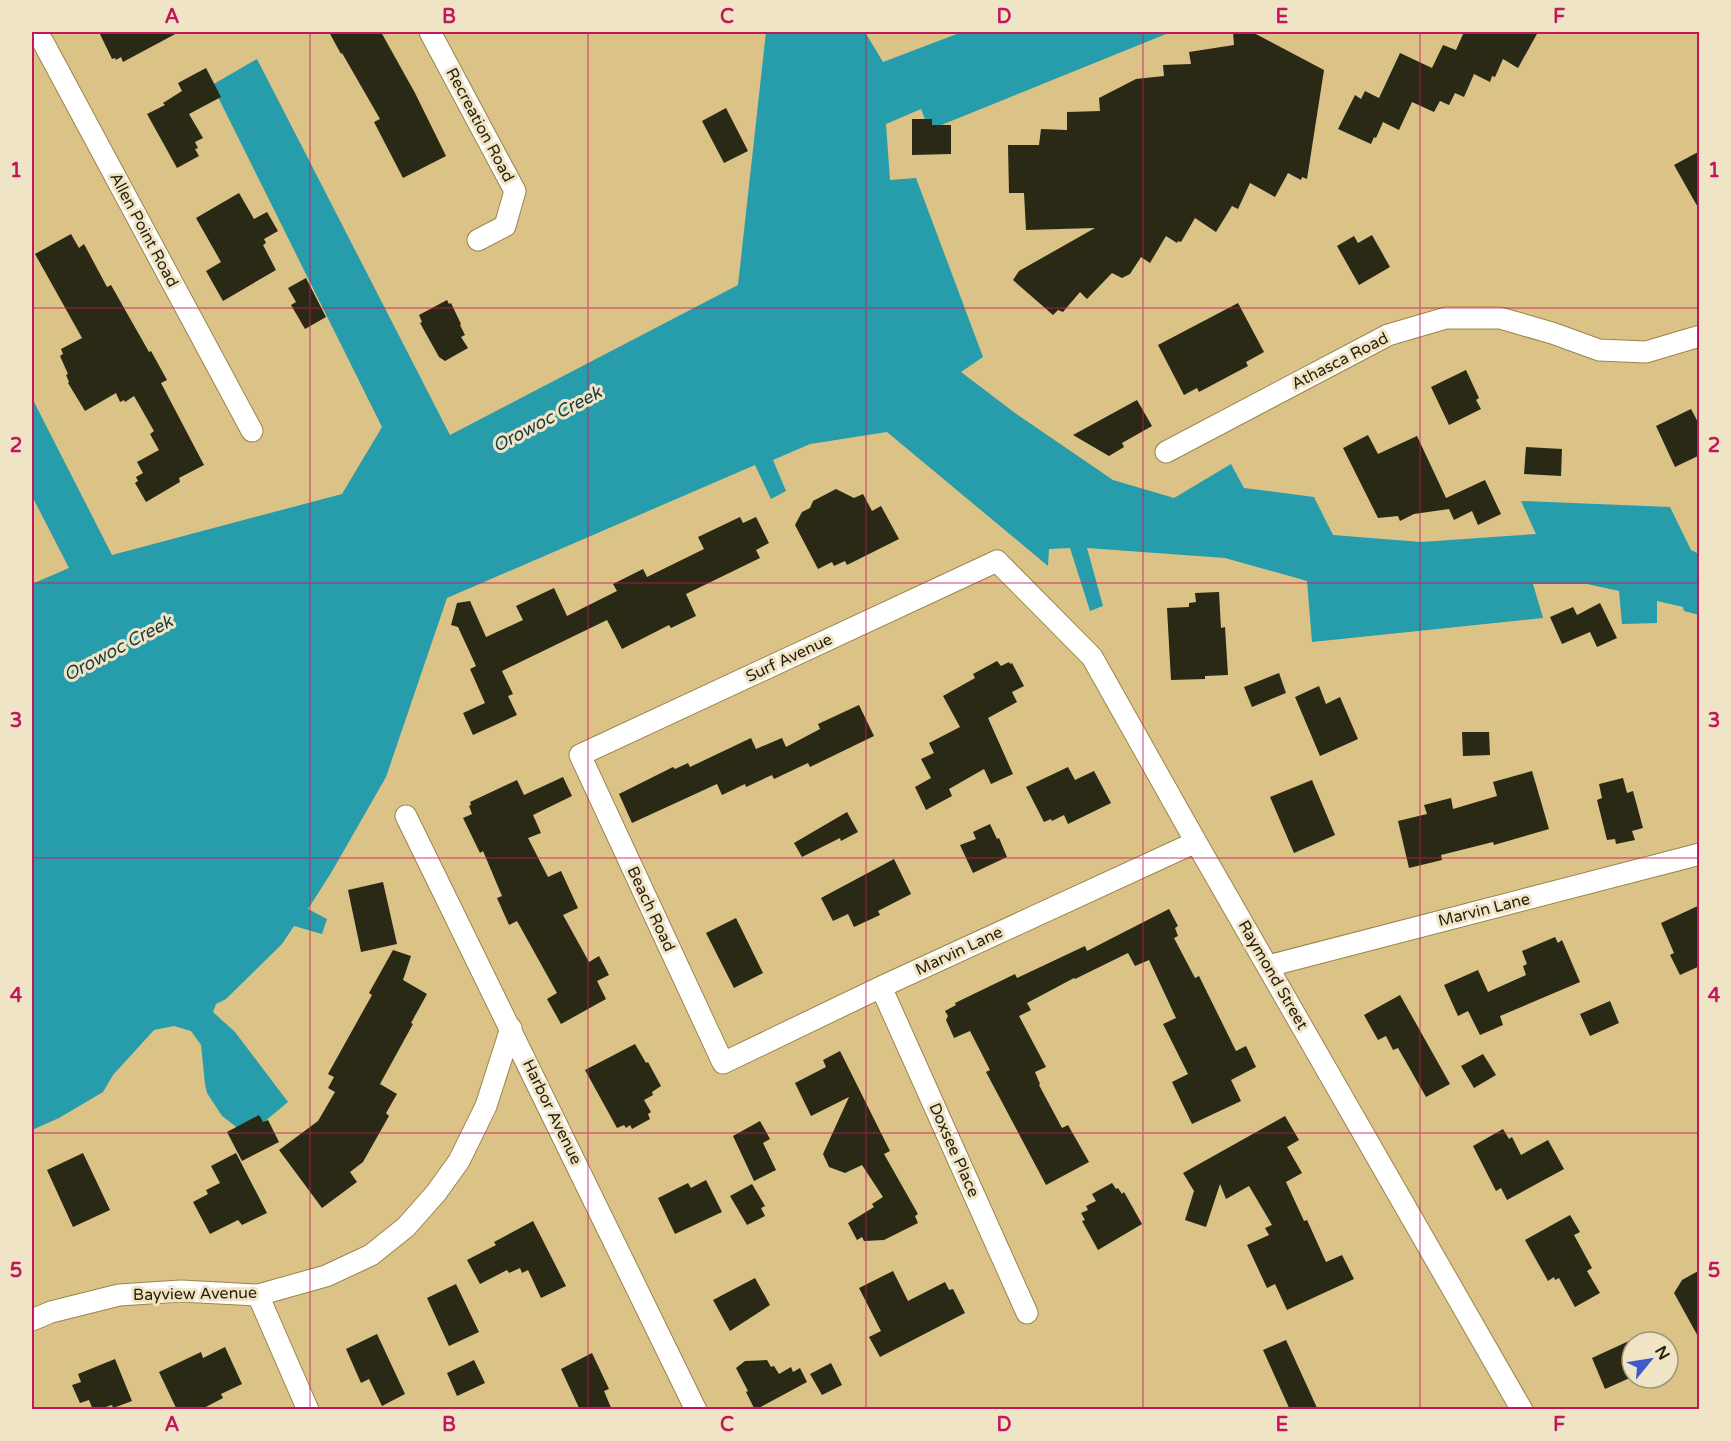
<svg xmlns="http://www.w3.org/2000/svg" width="1731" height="1441" font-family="'Varela Round',sans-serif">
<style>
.water{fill:#279cab}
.building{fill:#292915}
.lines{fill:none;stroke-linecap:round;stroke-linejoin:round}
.street-casing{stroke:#9c844b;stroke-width:23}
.street{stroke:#fff;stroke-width:21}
.grid{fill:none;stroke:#c2185b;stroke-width:1.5;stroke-opacity:0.55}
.labels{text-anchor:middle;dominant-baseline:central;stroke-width:6;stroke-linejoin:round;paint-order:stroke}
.street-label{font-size:16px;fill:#281f07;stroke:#f0e4c7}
.water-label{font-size:18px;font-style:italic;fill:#1a3b40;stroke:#f0e4c7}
.neatline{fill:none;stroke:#c2185b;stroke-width:2}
.grid-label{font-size:20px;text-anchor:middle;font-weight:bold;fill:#c2185b}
</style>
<rect width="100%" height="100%" fill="#dbc287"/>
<path class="water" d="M766,32H865L883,62L962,32H1171L929,130L921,109L886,124L890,180L916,178L983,357L961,372L1015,413L1113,480L1174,498L1231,464L1244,488L1314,497L1333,535L1421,542L1536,534L1521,501L1670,507L1691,550L1699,554V615L1684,611L1683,607L1657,601V623L1622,624L1619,591L1587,584H1533L1543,618L1312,642L1307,581L1225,558L1087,548L1103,606L1090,611L1070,548L1049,549L1048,566L887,432L810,444L773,460L786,491L771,499L755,465L447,598L386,777L331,873L308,909L327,919L322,934L294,926L282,944L226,999L216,1004L213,1012L235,1032L288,1102L264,1122L239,1129L222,1116L207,1093L205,1084L201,1045L191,1031L174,1026L154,1030L113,1075L103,1092L59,1118L32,1130V584L69,568L32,496V398L112,555L342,494L382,427L212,85L257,59L450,435L738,285Z"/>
<path class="building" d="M99,32H179L123,62L121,57L116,60L115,58L112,59Z
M329,32H381L415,93L446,156L403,178L374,122L380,119L342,53L341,54Z
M1233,32H1252L1324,70L1307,179L1302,177L1301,180L1288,173L1275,197L1250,183L1238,209L1232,206L1216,232L1195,218L1181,242L1178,241L1177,243L1166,236L1150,263L1141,257L1130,274L1122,278L1112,273L1087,299L1080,292L1063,312L1058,310L1053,315L1013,280L1019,271L1095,228L1026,230L1024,193H1009L1008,145H1039L1041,129L1067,130V112L1100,111L1099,98L1136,79L1164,76L1163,65L1191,64L1189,52L1234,45Z
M1464,32H1538L1518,68L1503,59L1495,77L1492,76L1490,82L1474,74L1464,97L1455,93L1449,105L1440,101L1434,112L1412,102L1399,130L1383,122L1376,138L1374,137L1371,144L1338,129L1355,95L1361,99L1365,91L1379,98L1400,53L1432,68L1443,45L1456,50Z
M206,68L221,97L189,114L203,138L195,142L198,148L195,149L199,156L177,168L147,114L165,105L163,103L182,91L178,83Z
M726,108L748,151L724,163L702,121Z
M912,119H932V125H951V154L912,155Z
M1700,151V211L1674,165Z
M239,193L254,219L267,212L278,231L264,239L266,243L263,245L276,270L223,301L206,271L221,262L196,218Z
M71,234L79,248L84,244L107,287L111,285L149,352L151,351L167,380L161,383L204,465L179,478L180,482L146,502L135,483L138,481L136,477L143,473L137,462L159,450L150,434L154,431L134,396L125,402L124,400L120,402L116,393L85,411L68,383L69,382L66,375L68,374L60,356L63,354L61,349L82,338L35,254Z
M1372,235L1390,267L1359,285L1337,246L1354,236L1358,243Z
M306,278L326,317L305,329L291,305L296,302L288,288Z
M447,300L449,304L451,303L461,324L460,325L465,335L461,337L468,348L445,361L439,357L425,332L420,323L422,322L419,315Z
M1238,303L1264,352L1246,362L1248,366L1199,392L1197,388L1184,395L1158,345Z
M1466,370L1479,398L1476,400L1481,409L1449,425L1431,387Z
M1137,400L1152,426L1122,443L1124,447L1109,456L1073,435Z
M1691,409L1700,426V455L1675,467L1656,426Z
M1368,435L1378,454L1417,436L1446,498L1485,480L1501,514L1478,525L1472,511L1454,520L1449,509L1414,514L1400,521L1398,516L1378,518L1343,448Z
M1526,447L1562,449L1561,476L1524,474Z
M836,489L854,498L863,494L872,511L881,506L899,539L847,565L845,561L834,566L832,562L818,569L795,525L802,512L810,508L813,501Z
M740,517L743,523L756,517L769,543L756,550L760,558L686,594L696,616L671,628L669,625L622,649L607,620L502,671L513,694L508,696L517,715L473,735L463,713L485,703L470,669L476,666L458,627L451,625L457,603L470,601L486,637L523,620L516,606L554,588L567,616L617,591L613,584L643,569L647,577L704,549L698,537Z
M1219,592L1221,628L1225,627L1228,675L1205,676V679L1171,680L1167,608L1189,607V603L1196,602L1195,593Z
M1600,603L1617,638L1597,647L1590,632L1562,644L1550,617L1573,607L1577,615Z
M997,661L1001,666L1009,662L1010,664L1012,663L1024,686L1012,692L1017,702L988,718L1013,774L991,784L984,769L949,789L952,796L926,810L915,787L931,778L921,759L934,753L929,743L960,727L943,696L975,678L973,674Z
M1279,673L1286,693L1252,707L1244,687Z
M1319,686L1326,704L1340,697L1358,739L1320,756L1295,697Z
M859,705L874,736L810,767L808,763L774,779L772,775L746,787L745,784L722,795L717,784L632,823L619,794L673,767L675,769L688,763L690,767L751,738L756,749L782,738L786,747L820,729L818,724Z
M1462,732H1489L1490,755L1463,756Z
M1068,767L1075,780L1094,771L1111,803L1068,824L1064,815L1052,821L1051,819L1044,822L1026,787Z
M1532,771L1549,829L1494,845L1493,842L1441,855L1442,860L1409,868L1398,821L1427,814L1424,805L1451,798L1453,809L1497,796L1493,782Z
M563,777L572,796L533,815L541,833L528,838L548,877L561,871L578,908L563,915L589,962L599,956L609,975L597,981L606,999L561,1024L547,999L557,993L517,921L509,925L497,898L502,896L483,851L480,853L463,818L472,814L469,806L471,805L470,802L517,780L524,795Z
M1623,778L1627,793L1633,791L1643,828L1632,831L1635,840L1616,844L1615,839L1607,840L1597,800L1602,798L1599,784Z
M1312,780L1335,835L1294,853L1270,797Z
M847,812L858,832L841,841L840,838L802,857L794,843Z
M990,824L997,839L999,838L1007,857L973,873L960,845L976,839L973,832Z
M894,859L911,894L878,911L880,915L854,927L848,914L833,921L821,898Z
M383,882L397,944L361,952L348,890Z
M1700,905V966L1680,975L1670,955L1674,953L1661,923Z
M1169,909L1178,926L1175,928L1178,936L1174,938L1195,978L1199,976L1236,1051L1246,1046L1256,1067L1231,1080L1241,1101L1192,1124L1172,1082L1188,1074L1163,1024L1176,1018L1149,960L1135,966L1128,953L1075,979L1074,978L1027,1003L1031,1010L1019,1016L1046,1067L1035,1072L1040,1084L1039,1085L1062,1128L1068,1125L1089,1162L1046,1185L986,1072L990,1070L970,1031L954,1038L946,1020L948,1016L945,1011L956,1005L955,1003L1015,974L1017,978L1085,946L1087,951Z
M736,918L763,973L734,988L706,933Z
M1555,937L1558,943L1562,940L1580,982L1500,1016L1503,1025L1480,1035L1468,1011L1458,1016L1444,985L1478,970L1488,992L1526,975L1523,966L1527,964L1522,951Z
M393,950L411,956L403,980L427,994L411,1023L413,1024L380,1084L397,1094L386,1113L389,1116L363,1162L350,1172L357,1182L322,1208L279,1150L318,1121L335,1092L328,1088L334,1077L328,1074L372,995L369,993Z
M1400,995L1450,1084L1426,1097L1398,1048L1393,1050L1386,1036L1378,1040L1364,1015Z
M1610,1001L1619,1023L1590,1036L1580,1014Z
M635,1044L646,1063L648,1062L661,1086L652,1092L653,1095L644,1100L651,1112L648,1114L650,1119L632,1129L630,1125L626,1128L624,1125L617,1128L585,1070Z
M840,1051L890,1151L884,1154L918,1214L915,1216L918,1223L884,1240L864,1241L862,1237L857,1240L848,1223L874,1207L872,1204L883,1197L862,1165L845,1173L829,1167L823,1154L849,1097L811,1116L795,1083L826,1067L823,1060Z
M1483,1054L1496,1075L1474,1088L1461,1066Z
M259,1115L263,1122L268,1120L279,1142L242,1161L227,1132Z
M1285,1116L1299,1140L1287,1147L1302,1173L1286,1182L1304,1221L1307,1220L1326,1262L1342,1255L1354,1279L1287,1310L1275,1284L1267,1288L1247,1245L1269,1235L1265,1228L1272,1225L1249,1186L1226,1199L1220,1184L1206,1227L1185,1220L1194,1191L1183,1173Z
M760,1121L770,1139L763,1143L776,1170L754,1181L733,1136Z
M1503,1129L1509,1139L1512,1137L1521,1155L1548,1140L1564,1169L1507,1200L1501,1188L1496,1191L1473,1146Z
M83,1153L110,1210L73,1227L47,1170Z
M236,1153L267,1213L242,1225L238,1220L210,1234L193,1202L208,1194L206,1190L220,1183L211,1166Z
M706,1180L722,1212L675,1234L658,1198L688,1183L691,1188Z
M1112,1183L1116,1189L1118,1188L1122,1194L1124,1192L1142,1224L1098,1250L1082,1221L1085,1220L1081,1213L1088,1210L1086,1206L1096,1201L1092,1194Z
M752,1184L765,1206L761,1208L765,1216L747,1225L730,1196Z
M1570,1215L1580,1232L1574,1235L1592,1268L1587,1271L1600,1293L1575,1307L1559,1278L1555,1280L1554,1277L1548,1281L1525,1240Z
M533,1221L566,1286L541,1298L528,1270L522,1273L520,1268L509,1273L507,1270L480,1284L467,1260L496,1245L494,1242Z
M1700,1270V1340L1674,1293L1682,1280Z
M893,1271L908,1301L945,1282L949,1290L953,1289L965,1313L880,1357L869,1337L881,1331L859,1288Z
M755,1278L770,1305L730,1331L713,1300Z
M456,1284L479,1332L449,1346L427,1298Z
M377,1334L405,1394L382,1406L369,1379L361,1383L346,1349Z
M1286,1340L1318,1410H1290L1263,1350Z
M1631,1340L1632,1377L1605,1389L1592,1358Z
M225,1347L242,1384L221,1394L223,1398L200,1410H177L159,1372L201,1352L203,1358Z
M592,1353L609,1389L604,1391L612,1410H580L561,1369Z
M115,1359L132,1401L113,1408L112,1405L96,1410H93L89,1400L80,1403L72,1385L81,1382L78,1374Z
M474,1360L485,1383L457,1396L447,1373Z
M767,1360L771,1367L774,1366L779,1374L791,1367L793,1372L800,1368L807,1382L755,1410L746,1392L748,1391L736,1368L745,1361Z
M831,1363L842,1385L822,1395L810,1374Z"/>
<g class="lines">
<defs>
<path id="street" d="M32,32L43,42L252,431
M430,32L515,191L505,226L478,240
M1166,452L1388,335L1446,318H1500L1552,333L1599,350L1646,352L1700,336
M406,816L696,1410
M1196,842L881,987L723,1063L580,755L997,561L1092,657L1196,842L1522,1410
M1268,966L1700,854
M881,987L1027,1313
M258,1295L308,1410
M32,1320L51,1312L119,1295L181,1291L258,1295L326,1276L371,1255L406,1227L436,1193L459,1161L486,1106L511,1028"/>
</defs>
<use href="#street" class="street-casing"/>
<use href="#street" class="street"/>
</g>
<path class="grid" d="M310,32V1410M588,32V1410M866,32V1410M1143,32V1410M1420,32V1410M32,308H1700M32,583H1700M32,858H1700M32,1133H1700"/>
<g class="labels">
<g class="street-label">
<text transform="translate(480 125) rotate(62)">Recreation Road</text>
<text transform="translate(144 230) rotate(62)">Allen Point Road</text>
<text transform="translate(1340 361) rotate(-27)">Athasca Road</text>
<text transform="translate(789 658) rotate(-25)">Surf Avenue</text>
<text transform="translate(651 909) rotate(65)">Beach Road</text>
<text transform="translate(1484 910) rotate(-14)">Marvin Lane</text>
<text transform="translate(959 951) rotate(-25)">Marvin Lane</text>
<text transform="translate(1273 975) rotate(60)">Raymond Street</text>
<text transform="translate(552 1112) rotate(64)">Harbor Avenue</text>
<text transform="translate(954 1150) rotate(66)">Doxsee Place</text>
<text transform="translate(195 1294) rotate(-1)">Bayview Avenue</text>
</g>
<g class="water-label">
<text transform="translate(547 419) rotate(-28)">Orowoc Creek</text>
<text transform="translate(118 648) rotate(-28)">Orowoc Creek</text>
</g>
</g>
<rect width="1731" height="1441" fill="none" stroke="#f0e4c7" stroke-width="66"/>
<g transform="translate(1650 1360) rotate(60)"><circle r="28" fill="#f0e4c7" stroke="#a0957a" stroke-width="1.5"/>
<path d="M0-4.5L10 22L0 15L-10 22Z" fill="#3b5bcd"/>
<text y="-9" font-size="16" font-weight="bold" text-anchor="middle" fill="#281f07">N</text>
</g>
<rect x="33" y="33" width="1665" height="1375" class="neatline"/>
<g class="grid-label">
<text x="172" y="23">A</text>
<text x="449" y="23">B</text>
<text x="727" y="23">C</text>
<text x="1004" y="23">D</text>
<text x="1282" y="23">E</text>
<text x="1559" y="23">F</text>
<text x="16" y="177">1</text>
<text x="1714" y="177">1</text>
<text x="16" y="452">2</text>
<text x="1714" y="452">2</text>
<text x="16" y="727">3</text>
<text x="1714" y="727">3</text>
<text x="16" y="1002">4</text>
<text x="1714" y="1002">4</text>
<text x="16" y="1277">5</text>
<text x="1714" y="1277">5</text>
<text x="172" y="1431">A</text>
<text x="449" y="1431">B</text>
<text x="727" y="1431">C</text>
<text x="1004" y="1431">D</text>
<text x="1282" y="1431">E</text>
<text x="1559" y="1431">F</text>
</g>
</svg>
